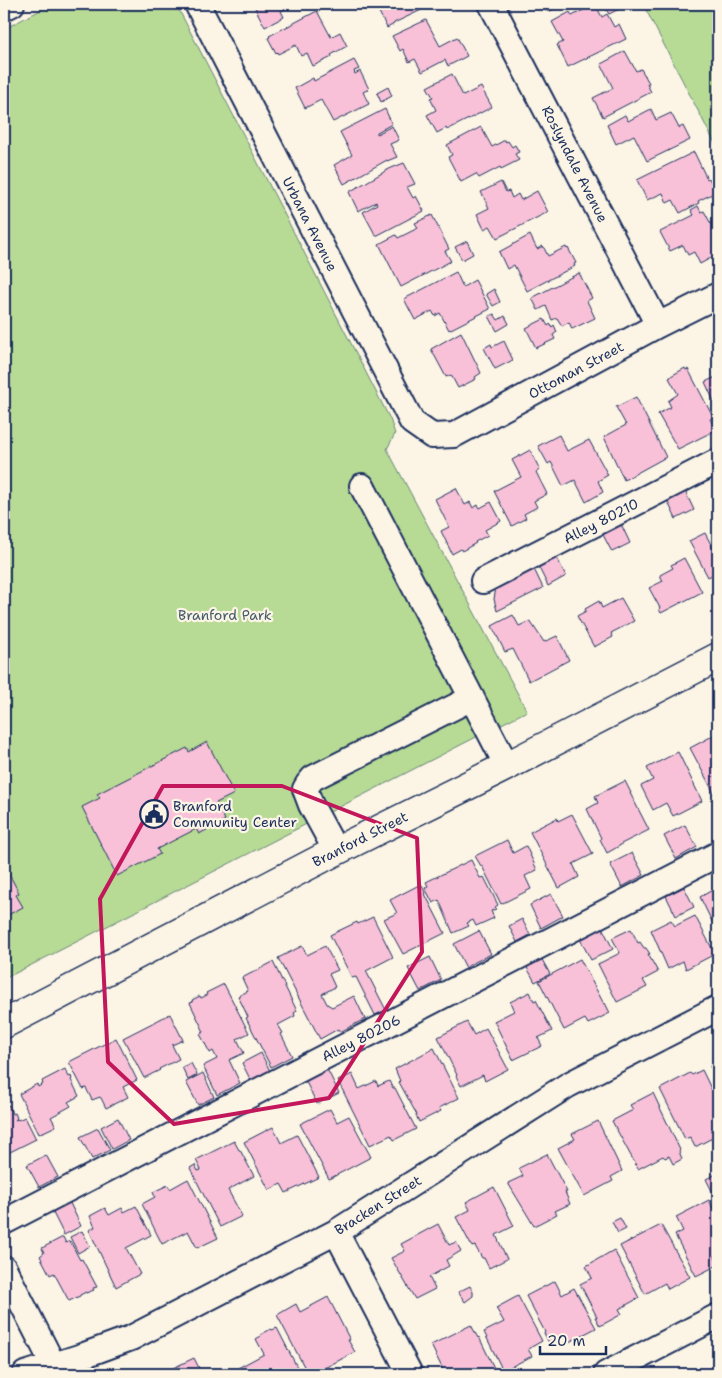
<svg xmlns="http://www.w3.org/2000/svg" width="722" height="1378" font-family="'Shantell Sans',sans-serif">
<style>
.green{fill:#b7db95;stroke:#69857a}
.building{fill:#f9c1d8;stroke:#1b2f5e}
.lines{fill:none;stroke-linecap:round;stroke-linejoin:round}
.minor-casing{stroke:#1b2f5e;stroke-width:28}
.major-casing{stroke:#1b2f5e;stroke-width:31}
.minor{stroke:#fcf5e5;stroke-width:24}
.major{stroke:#fcf5e5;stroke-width:28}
.marked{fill:none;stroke:#c2185b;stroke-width:4;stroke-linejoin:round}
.labels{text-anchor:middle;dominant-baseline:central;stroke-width:4.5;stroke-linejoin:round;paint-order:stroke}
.street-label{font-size:14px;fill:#1b2f5e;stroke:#fcf5e5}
.park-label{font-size:14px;fill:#425a6c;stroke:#fcf5e5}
.poi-label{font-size:14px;fill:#1b2f5e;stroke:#fcf5e5;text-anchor:start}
</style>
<rect width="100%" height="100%" fill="#fcf5e5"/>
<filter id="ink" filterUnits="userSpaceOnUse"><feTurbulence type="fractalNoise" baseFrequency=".02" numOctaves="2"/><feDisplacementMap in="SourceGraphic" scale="10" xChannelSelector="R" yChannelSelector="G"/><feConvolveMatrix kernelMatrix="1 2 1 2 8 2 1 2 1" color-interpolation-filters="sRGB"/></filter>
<g filter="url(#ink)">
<path class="green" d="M52,4H176L390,419L395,434L387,449L527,711L4,979V29Z
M643,4H718V149L710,134Z"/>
<path class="building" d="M264,4H295L281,11L284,17L265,27L255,8Z
M375,4H434L394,23V24L387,28Z
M542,4H564L548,12L547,10L545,11Z
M595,4L602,17L607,14L614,27L619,24L626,39L568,67L557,45L563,42L552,22L570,12L572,16Z
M603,4H626L627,5L609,14Z
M317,11L331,37L340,32L347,46L331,55L332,57L313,66L307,53L301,56L296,45L278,54L277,52L276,53L268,38L270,37L269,36Z
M426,20L440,46L457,37L467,56L448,66L445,60L422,72L415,59L409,62L403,49L400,51L392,36Z
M625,51L636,71L641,69L649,83L647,84L651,92L603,117L593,98L613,88L601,64Z
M354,60L359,69L354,71L355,74L360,71L369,89L363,92L369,104L333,122L321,100L305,108L295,88L313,78L314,81Z
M452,74L463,96L481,87L492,107L447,130L446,128L437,133L427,115L436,110L430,98L433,97L427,87Z
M388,87L392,96L381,102L377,93Z
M385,109L392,124L377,132V134L392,126L399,140L390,144L397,157L387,161V160L344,184L334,165L352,155L340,132Z
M651,109L656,120L671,113L679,128L683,126L690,140L647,161L634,135L616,144L607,125L625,115L628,121Z
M481,127L492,147L505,140L506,142L508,141L512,147L515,145L519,152L515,154L519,160L501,169L500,167L479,178L476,174L461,182L448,157L452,155L447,145Z
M694,152L707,179L709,178L716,192L698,201L699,203L680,213L673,200L667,203L663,193L647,200L637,180Z
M404,163L415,184L407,187L413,198L416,196L424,211L376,236L363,212L377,204L376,202L358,211L349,192L389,169Z
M501,182L506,192L509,191L512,198L518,194L521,200L537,191L548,212L497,238L490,226L484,229L477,214L489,208L481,192Z
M698,206L701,212L704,211L711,224L716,221L718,225V254L700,264L694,252L688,255L683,245L670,251L660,232L694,215L691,210Z
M432,215L449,249L445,251L451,261L401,287L379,244L396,235L398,238L418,228L415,223Z
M530,235L537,249L543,246L548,256L566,247L567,249L568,248L576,263L574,264L575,266L527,291L514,265L507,269L499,252Z
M467,241L473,254L462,260L455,247Z
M456,272L463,287L475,280L490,309L449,330L440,313L435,316L432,311L415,320L404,299Z
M579,273L592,298L587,301L595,318L572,329L569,322L562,326L557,318L552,320L546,306L538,310L532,298Z
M494,289L500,302L493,306L486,294Z
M494,314L498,320L505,316L509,324L497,331L489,316Z
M544,319L548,326L550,324L552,327L554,325L557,332L553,335L555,339L536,348L526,328Z
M461,332L481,373L475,377L476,379L458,388L451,375L446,377L431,349Z
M504,341L513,360L495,369L484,348L491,344L492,347Z
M685,368L686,370L688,369L713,417L710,419L716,430L678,449L658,414L671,407L668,401L678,394L669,378L671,377V376Z
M718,376V410L705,382Z
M636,397L666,457L624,480L604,437L626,425L616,407Z
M559,435L567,451L589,440L608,475L598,481L603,492L586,502L575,480L563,486L551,462L548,464L538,446Z
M530,450L540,470L536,472L547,494L534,501L537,507L524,514L526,518L512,526L494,491L521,477L512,460Z
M456,488L465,505L470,502L473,508L478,505L480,508L491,502L501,521L485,530L488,535L475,542L476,543L462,551L461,549L452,554L441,531L449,527L435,499Z
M685,491L694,510L676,519L667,500Z
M621,524L630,543L612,552L602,533Z
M705,533L714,550L718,548V572L708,577L689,541Z
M556,556L566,576L548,586L538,566Z
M684,558L702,592L661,613L659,609L660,608L649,588L663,581L660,575L673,568L671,565Z
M534,569L543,588L497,611L494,599L496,588L498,585L511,576L516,578Z
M621,598L634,621L611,633L613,637L594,647L577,616L586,611L585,609L599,601L602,608Z
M513,615L519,626L530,621L544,642L557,636L569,660L529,681L513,649L505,652L492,626Z
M718,733V794L715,795L690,748Z
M207,742L234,794L216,803L225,820L199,834L196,829L157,849L160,854L117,876L82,807L100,798L97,794L187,748L189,752Z
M678,752L702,801L673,816L666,803L653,810L641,786L653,780L647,768Z
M625,781L631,793H630L649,830L621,844V845L607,853L600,839L601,838L587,809L598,803L595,796Z
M572,814L593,854L573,864L579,877L559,888L530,832L557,818L558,821Z
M685,825L697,847L676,859L664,836Z
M507,840L513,853L526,846L537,870L525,876L531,889L501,904L482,866H481L475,856Z
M632,853L644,875L622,887L610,864Z
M471,860L480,878L484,877L498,905L495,907L496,909L491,911L494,918L476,926L473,920L467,923L469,926L453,933L439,900L433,903L425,888L428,886L426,882Z
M4,864L19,893L16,895L23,907L4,917Z
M421,884L426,894H425L445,933L403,954L384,919L397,913L390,900Z
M684,887L694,907L676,916L666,896Z
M718,887V934L700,897Z
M551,894L563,916L541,928L530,905Z
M695,916L715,954L686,969L683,961L668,969L651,930L671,920L675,926Z
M373,917L393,957L366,971L386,1010L375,1015L356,977L352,978L330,935L357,922L358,924Z
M522,919L530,935L517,942L509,926Z
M602,927L613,949L591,960L580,939Z
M631,929L638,943L640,942L644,948H646L650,954H648L658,972L643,980L647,987L617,1002L598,964L620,953L612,938Z
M479,931L491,954L469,965L466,968L454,944Z
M302,946L307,955L325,946L338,970L329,974L335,987L322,994L327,1004L332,1007L354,996L365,1019L340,1032L338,1029L320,1039L278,958Z
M540,956L550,974L535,982L525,964Z
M430,957L441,980L420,991L408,968Z
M580,959L604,1004L605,1003L610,1013L588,1024L585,1019L564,1030L539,981Z
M273,962L297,1011L294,1013L295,1016L278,1025L283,1033L281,1034L292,1056L271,1067L246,1018L248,1017L238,996L248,991L242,978Z
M224,984L249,1033L237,1039L244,1053L229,1060L240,1083L217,1095L203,1066L217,1059L213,1051L210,1053L200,1034L204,1032L190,1003L193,1002L192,1000L200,996L201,998L207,995L206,993Z
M530,992L534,1001L536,1000L552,1031L538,1038L542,1046L513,1060L494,1021L514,1011L510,1002Z
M170,1014L183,1040L172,1045L179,1059L159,1069L160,1070L144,1078L123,1038Z
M467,1022L474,1035L486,1028L508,1069L485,1081L483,1075L461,1086L456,1076L457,1075L438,1037Z
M116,1038L137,1080L123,1087L128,1097L106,1108L101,1098L100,1097L92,1100L86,1088L83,1089L69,1062Z
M434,1048L459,1098L439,1108L441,1111L419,1122L416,1115H417L399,1082L400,1081L395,1069Z
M261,1053L270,1071L251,1081L242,1063Z
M718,1062V1083L710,1066Z
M191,1063L197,1075L188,1080L182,1067Z
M326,1067L339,1093L317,1104L304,1078Z
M65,1069L69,1077L71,1076L72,1079L71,1080L79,1096L68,1102L71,1106L51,1117L56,1126L39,1134L19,1094L37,1084L38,1087L43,1084L42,1081Z
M702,1070L718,1103V1135L695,1147L690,1137L685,1139L660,1089L690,1073L692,1075Z
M203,1073L214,1097L198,1105L186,1082Z
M352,1074L359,1089L376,1081L378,1086L389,1081L393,1088H395L416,1129L394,1140L391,1135L370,1145L338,1081Z
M653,1093L680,1150L679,1151L682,1159L673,1164L669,1156L665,1158L663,1156L638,1169L612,1121L633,1110L630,1105Z
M4,1097L8,1106L9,1105L12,1114L15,1113L17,1118L15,1120L17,1119L18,1120L25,1117L36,1139L4,1155Z
M330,1109L337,1122L349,1116L371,1157L329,1179L300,1124Z
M118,1118L129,1140L112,1149L101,1127Z
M598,1121L622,1171L611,1177L613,1181L584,1196L558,1148L575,1139L572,1134Z
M273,1127L281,1143L297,1135L319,1177L286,1193L281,1184L269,1190L244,1142Z
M98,1128L110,1150L92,1159L80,1137Z
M234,1141L239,1150H240L254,1176L228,1190L242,1216L220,1227L190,1168L195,1165L198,1171L201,1170L196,1160Z
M547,1154L567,1192H565L570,1204L555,1211L557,1214L534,1226L508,1183L523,1176L519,1168Z
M46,1155L58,1177L39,1187L27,1165Z
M718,1173V1203L706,1179Z
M188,1179L218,1238L197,1248L188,1231L162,1244L142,1204L155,1197L153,1192L168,1185L170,1189Z
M494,1187L514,1226L496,1235L507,1259L489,1268L484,1258H482L475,1246L472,1247L456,1217L470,1210L466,1202Z
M68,1199L81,1226L64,1235L53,1213L54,1212L51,1208Z
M709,1200L718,1218V1254L715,1256L718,1265L696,1276L675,1235L683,1231L676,1217Z
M136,1206L151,1235L126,1248L140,1274L116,1287L89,1230L95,1227L90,1216L105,1208L109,1215L122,1208L124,1212Z
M620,1218L626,1229L618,1233L612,1222Z
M438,1224L449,1245L456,1242L461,1251L446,1260L449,1266L429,1277L435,1289L415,1299L391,1258L405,1251L401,1244Z
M661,1225L690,1277L668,1289L665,1283L645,1294L620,1246Z
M82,1231L90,1246L78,1253L70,1237Z
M63,1237L66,1243L70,1241L80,1260L82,1259L97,1287L93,1288L94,1290L86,1293V1292L80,1295V1296L69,1301L54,1273L50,1275L40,1256L44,1253L42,1248Z
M614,1250L639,1298L619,1309L622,1314L600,1326L595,1317H597L580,1284L592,1278L586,1266Z
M555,1281L562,1295L574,1288L596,1328L569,1342L566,1336L550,1345L544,1333L545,1332L526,1296Z
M470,1286L473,1292V1296L465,1302L458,1292Z
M518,1296L542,1341L528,1349L532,1356L503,1371L484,1332L504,1322L496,1308Z
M328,1297L350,1340H348L355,1352L313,1374H308L277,1315L296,1304L300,1312Z
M471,1325L478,1338L479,1337L496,1372L497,1371L499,1374H445L431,1345Z
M277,1328L299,1371L292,1374H241L238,1368L264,1354L256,1339L261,1336L260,1335L271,1329L272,1330Z
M194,1358L202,1374H174L171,1369Z"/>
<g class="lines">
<defs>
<path id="minor" d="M197,4L412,422L432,436L454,435L658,325L718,295
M491,4L658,325
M4,8L12,4
M362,486L507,766
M483,581L718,461
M336,851L311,805L305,789L308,784L313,778L472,698
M4,1222L718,854
M336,1232L410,1374
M4,1268L58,1374
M25,1374L82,1356L131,1338L336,1232L568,1085L718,1008
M606,1374L718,1316"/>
<path id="major" d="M4,1024L336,851L507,766L718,657"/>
</defs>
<use href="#minor" class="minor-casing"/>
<use href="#major" class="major-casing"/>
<use href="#minor" class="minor"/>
<use href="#major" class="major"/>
</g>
</g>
<path class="marked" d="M163,786H282L417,838L422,952L329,1098L174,1124L108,1062L100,899Z"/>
<defs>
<symbol id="civic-ring" viewBox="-11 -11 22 22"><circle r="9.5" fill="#fcf5e5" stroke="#1b2f5e" stroke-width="1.5"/><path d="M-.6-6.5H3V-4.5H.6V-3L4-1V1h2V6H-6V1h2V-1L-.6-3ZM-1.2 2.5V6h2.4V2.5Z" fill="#1b2f5e"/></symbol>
</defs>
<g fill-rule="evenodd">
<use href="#civic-ring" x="138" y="798" width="32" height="32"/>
</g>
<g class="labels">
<g class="street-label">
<text transform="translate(575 164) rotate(63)">Roslyndale Avenue</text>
<text transform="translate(310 224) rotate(63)">Urbana Avenue</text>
<text transform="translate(576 370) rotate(-28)">Ottoman Street</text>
<text transform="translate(601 521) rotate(-27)">Alley 80210</text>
<text transform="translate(360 839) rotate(-27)">Branford Street</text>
<text transform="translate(361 1038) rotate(-27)">Alley 80206</text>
<text transform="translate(378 1205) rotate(-32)">Bracken Street</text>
</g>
<g class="park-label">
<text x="225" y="615">Branford Park</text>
</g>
<g class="poi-label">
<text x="173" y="806">Branford<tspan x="173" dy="16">Community Center</tspan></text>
</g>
</g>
<rect width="722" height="1378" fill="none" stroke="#fcf5e5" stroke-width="20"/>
<rect x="10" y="10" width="702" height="1358" fill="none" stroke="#1b2f5e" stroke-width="2" filter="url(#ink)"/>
<path d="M540 1346v8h66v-8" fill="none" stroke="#1b2f5e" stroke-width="2.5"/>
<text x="547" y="1346" font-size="15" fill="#1b2f5e" stroke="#fcf5e5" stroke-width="4" paint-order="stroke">20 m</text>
</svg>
